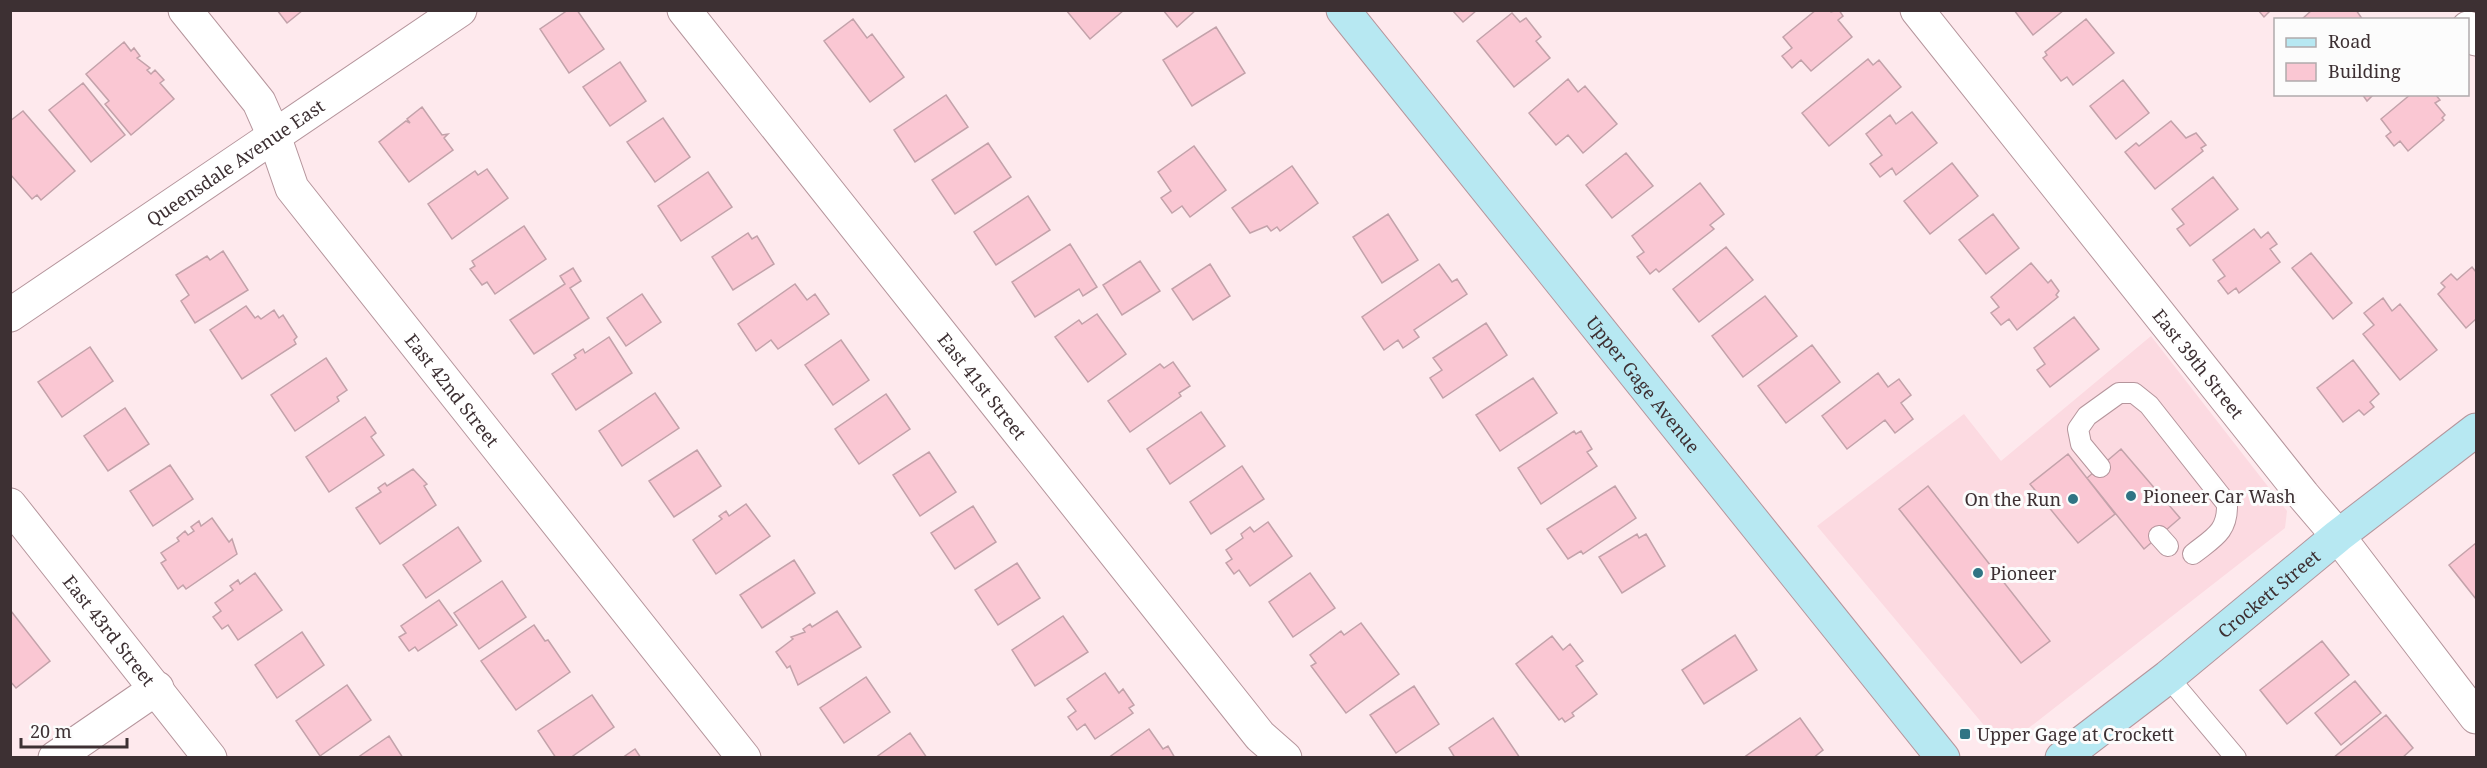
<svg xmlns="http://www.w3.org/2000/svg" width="2487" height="768" font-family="'Noto Serif',serif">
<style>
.built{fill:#fcdae1}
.building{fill:#fac7d3;stroke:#c3a2aa;stroke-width:1.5}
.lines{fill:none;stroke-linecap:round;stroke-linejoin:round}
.service-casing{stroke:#b5959c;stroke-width:22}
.minor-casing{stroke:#b5959c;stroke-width:35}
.secondary-casing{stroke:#b5959c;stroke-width:35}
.service{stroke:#fff;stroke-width:20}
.minor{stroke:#fff;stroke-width:33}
.secondary{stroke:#b7e8f2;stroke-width:33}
.poi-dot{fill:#307484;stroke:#fcfcfc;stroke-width:2}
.labels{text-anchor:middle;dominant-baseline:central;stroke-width:6;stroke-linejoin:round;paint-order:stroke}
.street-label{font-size:18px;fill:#3d3033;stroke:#fcfcfc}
.poi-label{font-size:18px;fill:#3d3033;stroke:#fcfcfc;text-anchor:start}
</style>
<rect width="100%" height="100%" fill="#fee9ed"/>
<path class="built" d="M2151,336L2287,511L2285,528L2003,748L1817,526L1964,414L2001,461Z"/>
<path class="building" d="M277,10H303L287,23Z
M568,10H577L604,49L569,73L540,29Z
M1066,10H1124L1090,39Z
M1163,10H1196L1177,27Z
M1452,10H1477L1463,22Z
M1816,10H1830L1831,12L1839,10L1843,16L1838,20L1852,37L1811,71L1801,60L1792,68L1782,56L1792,48L1783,37Z
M2014,10H2064L2033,35Z
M2258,10H2271L2264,17Z
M2312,10H2356L2363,20H2301Z
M1512,13L1520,22L1526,18L1541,37L1536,41L1550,58L1514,87L1477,41Z
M853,19L867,38L872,34L904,77L870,102L824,41Z
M2086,19L2114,53L2073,85L2067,77L2061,81L2043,58L2047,55L2045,52Z
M1216,27L1245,73L1192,106L1163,60Z
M124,42L131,51L134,48L140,56L137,58L150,68L147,70L151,74L155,70L164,80L160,83L174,99L131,135L105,104L109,101L86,74Z
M1868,59L1873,65L1879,60L1901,87L1829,146L1802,113Z
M620,62L646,101L610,126L583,87Z
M1568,79L1578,92L1585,86L1617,124L1583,153L1568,135L1556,145L1529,113Z
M2123,80L2149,113L2116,139L2090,106Z
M83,83L125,135L91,162L49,110Z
M2362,94H2374L2367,101Z
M2411,94H2435L2440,100L2435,103L2445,115L2442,118L2444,120L2408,151L2400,141L2394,146L2386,136L2391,132L2381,119Z
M946,95L968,127L915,162L894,130Z
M422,107L442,135L448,134L444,138L453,150L409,182L379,142L406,121L410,123L407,119Z
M23,111L75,171L41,200L37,195L32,199L10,174V121Z
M1912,112L1937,143L1896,175L1892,168L1880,177L1870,164L1882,155L1866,134L1890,115L1896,124Z
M663,118L690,157L655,182L627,142Z
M2171,121L2186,138L2196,133L2206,145L2201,148L2203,151L2155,189L2125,152L2136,143L2139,146Z
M988,143L1011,177L955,214L932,180Z
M1194,146L1226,190L1190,217L1182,206L1172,213L1161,198L1171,191L1158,172Z
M1626,153L1653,186L1612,218L1586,185Z
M1952,163L1978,196L1930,234L1904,201Z
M1292,166L1318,203L1280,231L1277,227L1271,231L1267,226L1250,233L1232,208Z
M487,169L508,198L452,239L428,204L475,171L478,175Z
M708,172L732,207L681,241L658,206Z
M2213,177L2238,209L2190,246L2177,229L2184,224L2172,209Z
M1700,183L1724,214L1710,225L1714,229L1659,272L1656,269L1650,274L1637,257L1644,252L1632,236Z
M1028,196L1050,230L996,265L974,232Z
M1388,214L1418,260L1382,283L1353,237Z
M1993,214L2019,248L1986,274L1959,240Z
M524,226L546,259L495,294L487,282L482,285L470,269L475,266L472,261Z
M2254,229L2261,238L2268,232L2277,244L2270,249L2280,262L2239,293L2236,288L2228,294L2218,281L2225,276L2213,260Z
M748,233L752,239L757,236L774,264L733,290L712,257Z
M1070,244L1097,287L1083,296L1079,289L1035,317L1012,282Z
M1726,247L1753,280L1699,322L1673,289Z
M223,251L248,290L195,323L181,301L189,295L176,275L207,256L210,260Z
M2311,253L2352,303L2333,319L2292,268Z
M1140,261L1160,291L1122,315L1103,285Z
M2031,263L2048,283L2051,280L2059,291L2056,295L2058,297L2017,330L2009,319L2001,325L1991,313L1999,307L1991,297Z
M1210,264L1230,296L1193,320L1172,289Z
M1439,264L1452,282L1457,279L1467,294L1414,330L1419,337L1403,348L1398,340L1384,350L1362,317Z
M2472,267L2476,272V319L2466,328L2438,294L2445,287L2441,283L2451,274L2457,280Z
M573,268L581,281L570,288L589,318L534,354L510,320L565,284L560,276Z
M795,284L807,300L815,294L829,314L778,349L771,340L756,351L738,324Z
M642,294L661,322L626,346L607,318Z
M1765,296L1797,336L1743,377L1712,336Z
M2383,298L2392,311L2400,304L2437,350L2400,380L2363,334L2374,325L2364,313Z
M246,306L255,318L258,316L261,319L274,310L279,318L283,315L297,337L294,340L296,344L242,379L210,330Z
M1097,314L1126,354L1088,382L1055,337L1079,320L1082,324Z
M2074,317L2099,349L2050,387L2037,370L2045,364L2034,348Z
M1486,323L1507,355L1443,398L1430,378L1442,370L1433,358Z
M609,337L632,373L576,410L552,374L576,358L574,355L583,349L585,353Z
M841,340L869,380L833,405L805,365Z
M1812,345L1840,382L1786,423L1758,386Z
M90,347L113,381L62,417L38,382Z
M326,358L347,390L337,397L339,401L295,431L271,395Z
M2353,360L2379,394L2370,402L2374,407L2364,415L2359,410L2343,422L2317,388Z
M1173,362L1190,386L1179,393L1181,396L1130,432L1108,401L1160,364L1164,368Z
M1878,373L1888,387L1899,379L1911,395L1901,403L1913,419L1895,433L1885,420L1847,449L1822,416Z
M1533,378L1557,413L1500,451L1476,415Z
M655,393L679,428L622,466L599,431Z
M886,394L910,429L859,464L835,429Z
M125,408L149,444L108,471L84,436Z
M1201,412L1225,446L1170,484L1147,449Z
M365,417L376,433L371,437L384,455L329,492L306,457Z
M1574,431L1576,434L1581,431L1592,449L1587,452L1597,466L1541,504L1518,468Z
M2121,449L2180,518L2144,549L2087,478Z
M697,450L721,486L674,517L649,481Z
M929,452L956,492L920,516L893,475Z
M2068,454L2115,514L2078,543L2030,484Z
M170,465L193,499L153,526L130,491Z
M1242,466L1264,499L1211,534L1190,502Z
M413,469L427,484L424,486L436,505L380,544L356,508L381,492L378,488L385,483L387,486Z
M1615,486L1636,518L1583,554L1581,551L1568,559L1547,529Z
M1928,486L2050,641L2021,663L1899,509Z
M746,504L770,536L716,574L693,540L722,519L719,516L726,511L729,516Z
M973,506L996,542L955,569L931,533Z
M212,518L229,542L232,539L237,554L186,589L183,585L178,589L161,563L166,560L161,553L179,541L177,538L185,531L188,535L194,531L191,527L199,521L201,526Z
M1268,522L1292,556L1250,586L1239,570L1234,574L1226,563L1232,559L1226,550L1243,538L1241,534L1250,527L1254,532Z
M458,527L481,561L426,598L403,565Z
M1637,534L1639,538L1646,534L1665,566L1622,593L1599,557Z
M2476,543V599L2449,565Z
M794,560L815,593L762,628L740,595Z
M1017,563L1040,598L998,625L975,590Z
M255,573L282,610L238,640L228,625L222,629L213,617L221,611L215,603L233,590L230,586L238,580L240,584Z
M1310,573L1335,608L1293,637L1269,602Z
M502,581L526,617L479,649L454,613Z
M439,600L457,625L418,651L415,647L409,651L399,637L406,633L401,626Z
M11,611L50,661L16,688L10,681Z
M837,611L861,647L798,685L790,666L787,668L776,652L793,639L791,637L805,632L803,629L810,624L812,627Z
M1063,616L1088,652L1035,686L1012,650Z
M1361,623L1399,674L1346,713L1311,666L1316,663L1310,655L1341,631L1344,635Z
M534,625L545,641L548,640L570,672L516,710L481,661Z
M302,632L324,665L277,698L255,665Z
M1735,635L1757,670L1704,704L1682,670Z
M1552,636L1563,650L1570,644L1583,661L1576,666L1597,694L1572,713L1574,716L1565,722L1562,718L1559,720L1516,664Z
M2322,641L2349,675L2287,724L2260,690Z
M1105,673L1119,693L1123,689L1134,705L1129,708L1133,713L1095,739L1085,724L1077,730L1068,717L1076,711L1067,699Z
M866,677L890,712L844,743L820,708Z
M2355,681L2381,713L2341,745L2315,713Z
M347,685L371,720L320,756L296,721Z
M1414,686L1439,724L1396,753L1370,715Z
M592,695L614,727L570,758H556L538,731Z
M2386,715L2413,748L2402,758H2333Z
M1493,718L1520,758H1455L1449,748Z
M1800,718L1823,750L1813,758H1743Z
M1149,729L1163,749L1168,746L1175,758H1108Z
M910,733L927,758H875Z
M389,736L403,758H357Z
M635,749L641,758H622Z"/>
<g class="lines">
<defs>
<path id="service" d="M2100,467L2081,444L2078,429L2087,416L2119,393H2134L2149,405L2227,504C2228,532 2213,538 2193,554
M2159,536L2168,546
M2168,677L2236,758"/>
<g id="minor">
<path id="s1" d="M185,10L259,102L274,136L292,188L744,758"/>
<path id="s2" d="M684,10L1260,736L1285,758"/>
<path id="s3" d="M1917,10L2303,495L2338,536L2476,717"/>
<path d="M2468,28L2476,39"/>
<path id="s4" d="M10,315L460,10"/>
<path id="s5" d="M10,505L210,758"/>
<path d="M55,758L157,688"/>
</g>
<g id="secondary">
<path id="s6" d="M1343,10L1943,758"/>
<path id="s7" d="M2062,758L2168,677L2338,536L2476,430"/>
</g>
</defs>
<use href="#service" class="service-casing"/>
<use href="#minor" class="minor-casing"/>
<use href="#secondary" class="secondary-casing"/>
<use href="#service" class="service"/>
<use href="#minor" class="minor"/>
<use href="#secondary" class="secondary"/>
</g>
<g class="poi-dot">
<circle cx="2131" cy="496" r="6"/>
<circle cx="2073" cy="499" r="6"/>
<circle cx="1978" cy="573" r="6"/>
<rect x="1959" y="728" width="12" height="12" rx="3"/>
</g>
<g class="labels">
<g class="street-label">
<text stroke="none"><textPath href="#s4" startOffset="272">Queensdale Avenue East</textPath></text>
<text stroke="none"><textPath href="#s3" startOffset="452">East 39th Street</textPath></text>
<text stroke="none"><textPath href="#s6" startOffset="480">Upper Gage Avenue</textPath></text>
<text stroke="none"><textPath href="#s2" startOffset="480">East 41st Street</textPath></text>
<text stroke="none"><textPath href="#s1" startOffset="468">East 42nd Street</textPath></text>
<text stroke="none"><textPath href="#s7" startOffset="264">Crockett Street</textPath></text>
<text stroke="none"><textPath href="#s5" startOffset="160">East 43rd Street</textPath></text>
</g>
<g class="poi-label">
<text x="2143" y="496">Pioneer Car Wash</text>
<text x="2061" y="499" text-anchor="end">On the Run</text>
<text x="1990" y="573">Pioneer</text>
<text x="1977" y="734">Upper Gage at Crockett</text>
</g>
</g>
<rect width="2487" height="768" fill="none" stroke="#3d3033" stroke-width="24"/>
<rect x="2274" y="18" width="195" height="78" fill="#fcfcfc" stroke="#b0aaac" stroke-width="1.5"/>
<rect x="2286" y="38" width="30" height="9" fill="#b7e8f2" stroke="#b0aaac" stroke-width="1.5"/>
<text x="2328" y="48" font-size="18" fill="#3d3033">Road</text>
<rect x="2286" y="63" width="30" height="18" fill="#fac7d3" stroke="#b0aaac" stroke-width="1.5"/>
<text x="2328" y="78" font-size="18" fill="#3d3033">Building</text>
<path d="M21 738v9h106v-9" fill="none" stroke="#3d3033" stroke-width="3"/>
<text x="30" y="738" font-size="18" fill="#3d3033" stroke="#fcfcfc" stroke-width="4.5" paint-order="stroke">20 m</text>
</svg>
